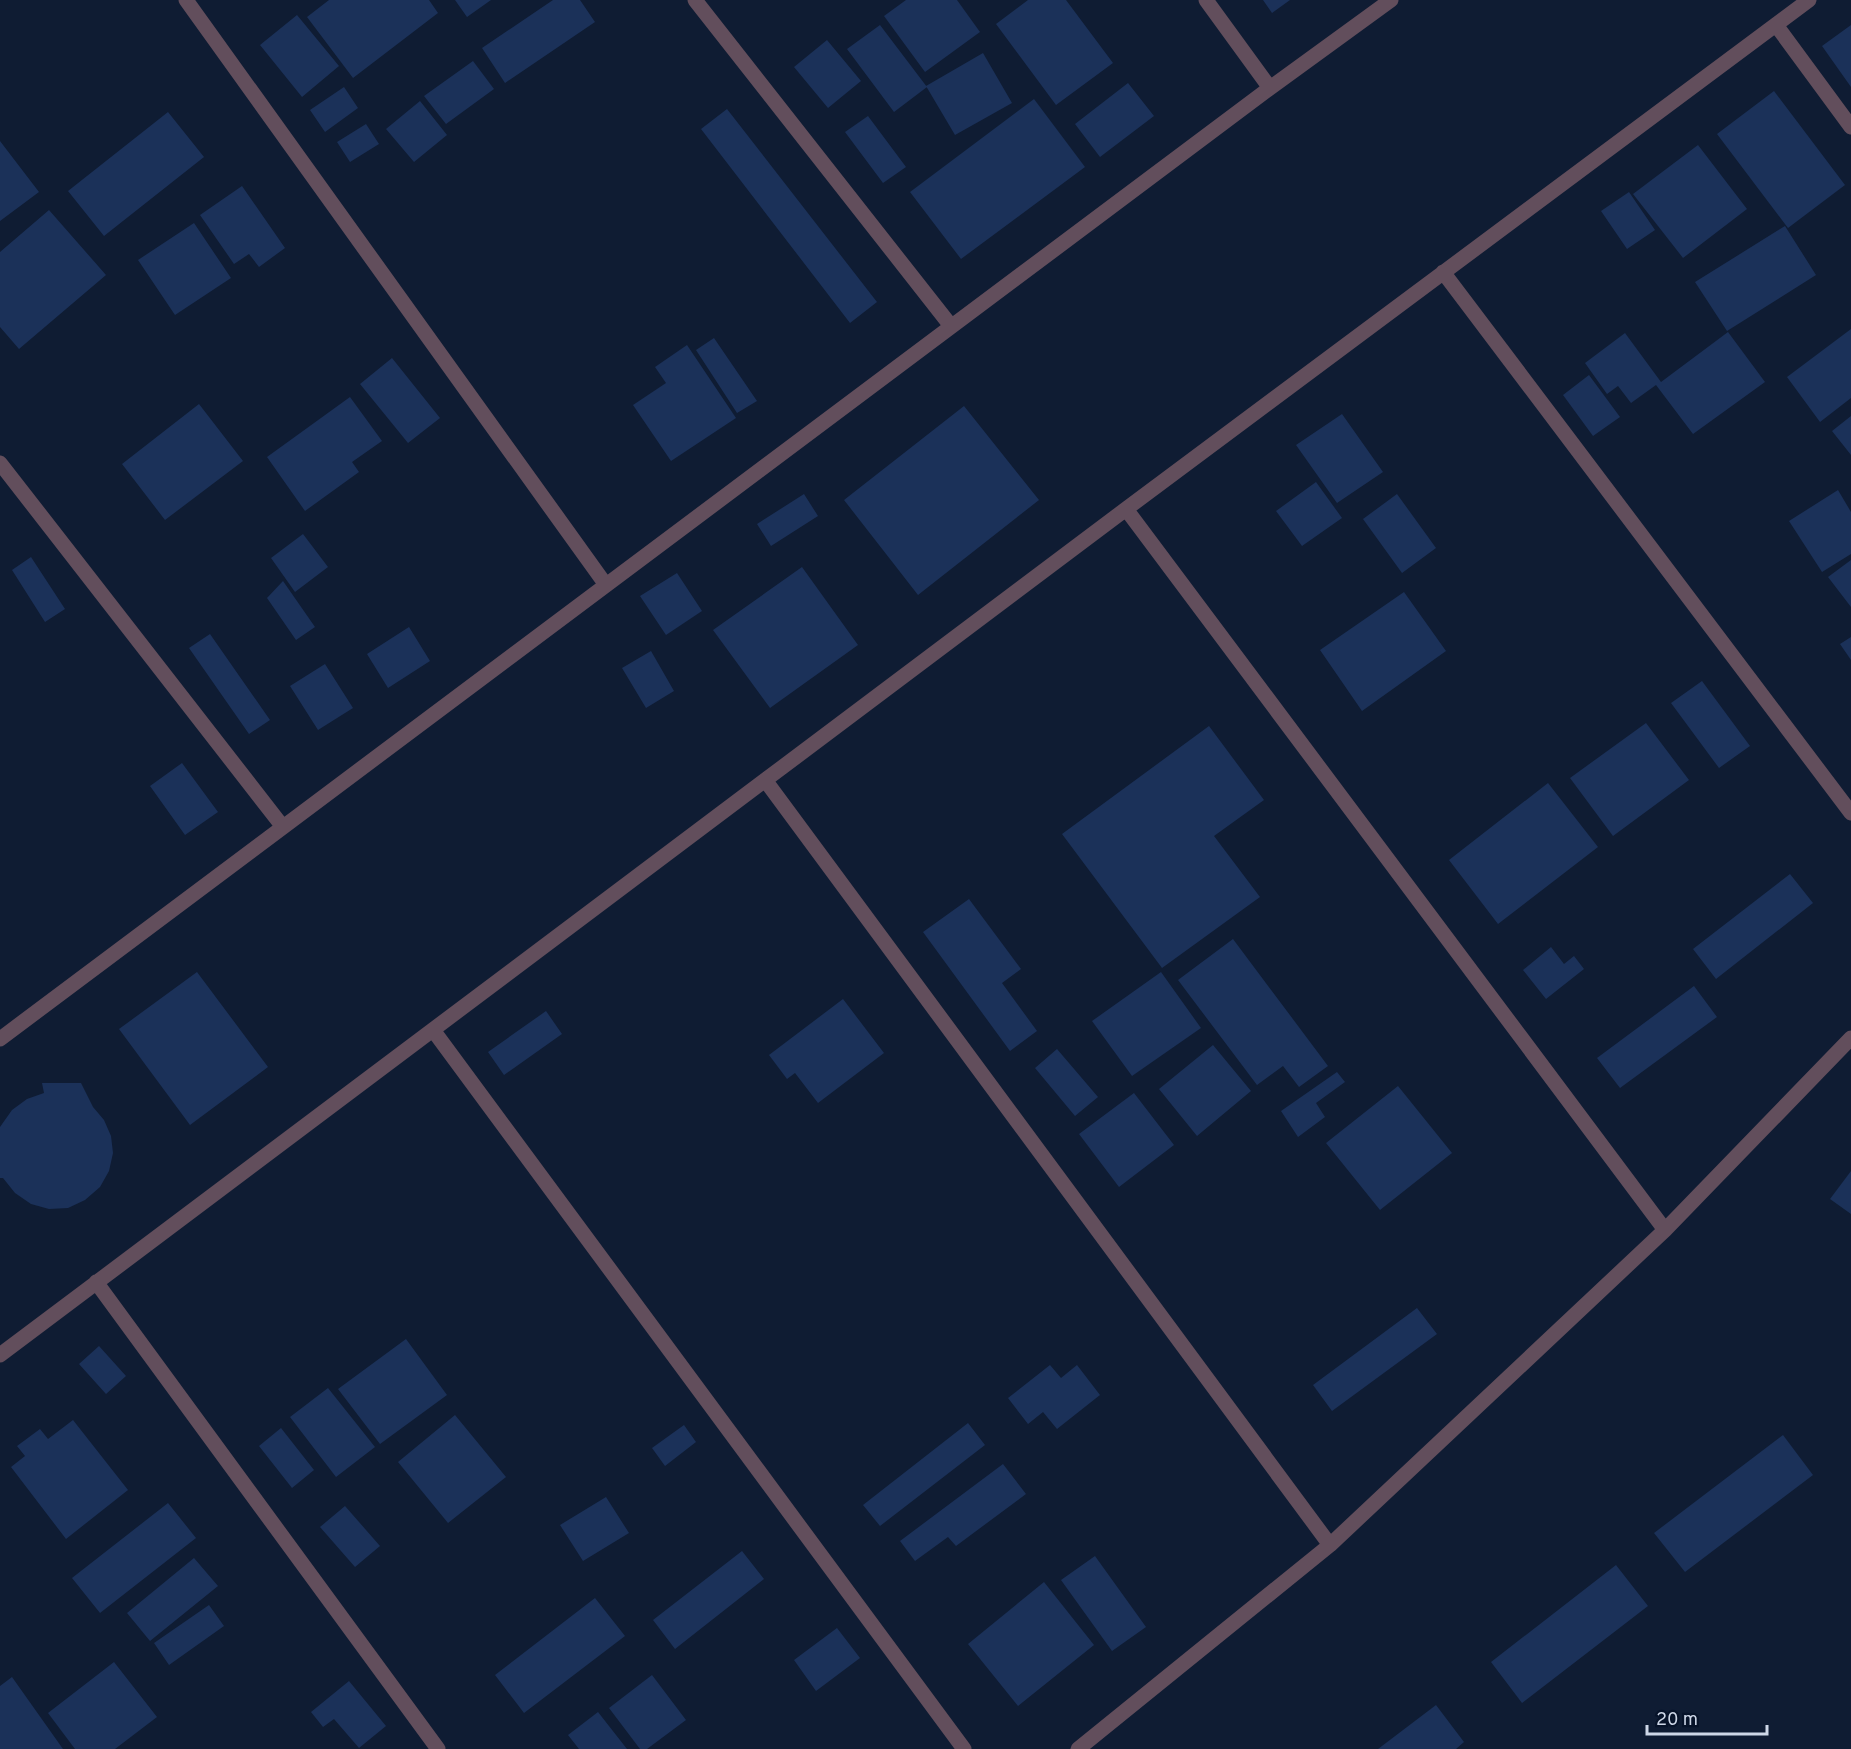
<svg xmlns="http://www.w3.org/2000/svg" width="1851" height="1749" font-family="Overpass,sans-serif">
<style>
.building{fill:#1b3159}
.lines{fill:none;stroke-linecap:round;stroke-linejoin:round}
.street{stroke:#624e5c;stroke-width:15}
</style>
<rect width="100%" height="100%" fill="#0f1c33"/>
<path class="building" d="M329,0H429L438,13L353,78L307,17Z
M455,0H491L467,17Z
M553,0H580L595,22L505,83L482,48Z
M906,0H957L980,32L925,72L884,16Z
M1028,0H1066L1113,63L1056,105L996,24Z
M1263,0H1290L1272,13Z
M297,15L339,66L302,97L260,45Z
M880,25L927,87L894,112L847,49Z
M1851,25V87L1822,46Z
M827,40L861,81L828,108L794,67Z
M983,53L1012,103L955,135L926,86Z
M473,61L494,89L446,124L424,96Z
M1128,83L1154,116L1100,157L1075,124Z
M344,87L358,108L325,132L310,110Z
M1774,91L1845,185L1788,228L1717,134Z
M1034,99L1085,167L961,259L910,192Z
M420,101L447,135L414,162L386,129Z
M727,109L877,302L850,323L701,129Z
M168,112L204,157L104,236L68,191Z
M868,116L906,167L883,183L845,132Z
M366,124L379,144L350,162L337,142Z
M0,141L39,192L0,221Z
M1698,145L1747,209L1683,258L1633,194Z
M242,186L285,248L259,267L249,254L234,264L200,215Z
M1629,192L1655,230L1627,249L1601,211Z
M49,210L106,275L19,349L0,327V252Z
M194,223L231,278L175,315L138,260Z
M1785,226L1816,275L1727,331L1695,282Z
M1851,329V398L1820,422L1787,377Z
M1728,332L1765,382L1693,434L1656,385L1631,403L1618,386L1607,394L1585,363L1625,333L1661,382Z
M714,338L757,401L737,413L696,350Z
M687,345L736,418L671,461L633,405L666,383L655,367Z
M392,358L440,418L408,443L360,384Z
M1589,375L1620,417L1593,436L1563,395Z
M350,397L382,441L352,462L359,472L305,511L267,457Z
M199,404L243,461L165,520L122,464Z
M964,406L1039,500L918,595L844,500Z
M1342,414L1383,472L1337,503L1296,445Z
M1851,416V455L1832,431Z
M1316,482L1342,518L1302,546L1276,511Z
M1838,490L1851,512V554L1822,572L1789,521Z
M804,494L818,516L771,546L757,524Z
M1397,494L1436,548L1402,573L1363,519Z
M303,534L328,567L295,592L271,558Z
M31,557L65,609L45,622L12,570Z
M1851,560V607L1828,577Z
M802,567L858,645L770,708L713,630Z
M677,573L702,611L666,635L640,596Z
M283,581L315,627L296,640L267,598Z
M1404,592L1446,651L1362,711L1320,650Z
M409,627L430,661L388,688L367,654Z
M210,634L270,720L249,734L189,648Z
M1851,637V660L1840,644Z
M651,651L674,691L646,708L622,668Z
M325,664L353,708L318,730L290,686Z
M1702,681L1750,746L1719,768L1671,703Z
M1646,723L1689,780L1613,836L1570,778Z
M1209,726L1264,800L1214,836L1260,897L1162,968L1062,834Z
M182,763L218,812L185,835L150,786Z
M1548,783L1598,847L1498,924L1449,860Z
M1790,874L1813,903L1716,979L1693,949Z
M969,899L1021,969L1002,983L1037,1031L1010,1051L923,932Z
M1233,939L1328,1066L1299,1087L1283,1066L1257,1085L1178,980Z
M1551,947L1564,964L1574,956L1584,969L1546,999L1523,970Z
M197,972L268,1067L190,1125L119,1029Z
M1161,972L1201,1028L1132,1076L1092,1021Z
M1694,986L1717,1017L1620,1088L1597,1058Z
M843,999L884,1053L818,1103L795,1073L787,1079L769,1055Z
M546,1011L562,1034L504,1075L488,1052Z
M1213,1045L1251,1091L1197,1136L1159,1089Z
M1057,1049L1098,1097L1075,1116L1035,1068Z
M1337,1072L1345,1082L1316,1103L1325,1117L1298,1137L1281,1111Z
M42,1083H81L93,1107L104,1120L111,1136L113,1153L109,1171L100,1187L85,1200L68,1208L49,1209L31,1204L15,1193L3,1178H0V1127L12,1110L27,1099L44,1093Z
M1398,1086L1452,1153L1380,1210L1326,1143Z
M1134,1093L1174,1145L1119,1187L1079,1134Z
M1851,1171V1214L1830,1199Z
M1417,1308L1437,1334L1332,1411L1313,1385Z
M406,1339L447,1395L380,1444L338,1389Z
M99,1346L126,1376L106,1394L79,1364Z
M1050,1365L1061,1378L1077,1365L1100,1395L1057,1429L1043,1412L1028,1424L1008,1398Z
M328,1388L375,1447L336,1477L290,1417Z
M455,1415L506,1477L448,1523L398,1462Z
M73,1420L128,1490L66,1539L11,1467L25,1456L17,1446L40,1429L48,1439Z
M968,1423L985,1445L880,1526L863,1505Z
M684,1425L696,1442L665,1466L652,1448Z
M281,1428L314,1470L292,1488L259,1446Z
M1783,1435L1813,1475L1685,1572L1654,1533Z
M1003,1464L1026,1494L956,1546L948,1537L915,1561L900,1541Z
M606,1497L629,1533L583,1561L560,1525Z
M168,1503L196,1538L100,1613L72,1578Z
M345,1506L380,1546L355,1567L320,1527Z
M742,1551L764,1579L675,1649L653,1620Z
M1095,1556L1146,1627L1112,1651L1061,1580Z
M194,1558L218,1586L150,1641L127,1613Z
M1616,1565L1648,1606L1522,1703L1491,1662Z
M1044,1582L1094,1645L1018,1706L968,1644Z
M595,1598L625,1636L524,1713L495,1675Z
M209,1605L224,1626L169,1665L154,1643Z
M837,1628L860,1658L816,1691L794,1660Z
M114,1662L157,1717L115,1749H75L48,1713Z
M652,1675L686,1720L647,1749H640L609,1708Z
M12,1677L63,1749H0V1686Z
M349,1681L386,1726L359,1748L334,1719L323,1727L311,1712Z
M1436,1705L1464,1742L1456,1749H1378Z
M598,1712L627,1749H579L568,1735Z"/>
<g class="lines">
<path class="street" d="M186,0L606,585
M695,0L951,326
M1206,0L1270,88
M1776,25L1851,127
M1443,272L1851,813
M0,463L283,827
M1126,509L1665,1230
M765,780L1330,1545
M433,1030L964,1749
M0,1039L1270,88L1391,0
M96,1282L438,1749
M0,1355L1126,509L1809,0
M1078,1749L1330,1545L1665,1230L1851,1038"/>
</g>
<path d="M1647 1725v9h120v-9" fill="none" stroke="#ced7e7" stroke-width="3"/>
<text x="1656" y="1725" font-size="18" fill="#ced7e7" stroke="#071329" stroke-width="4.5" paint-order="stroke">20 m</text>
</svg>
